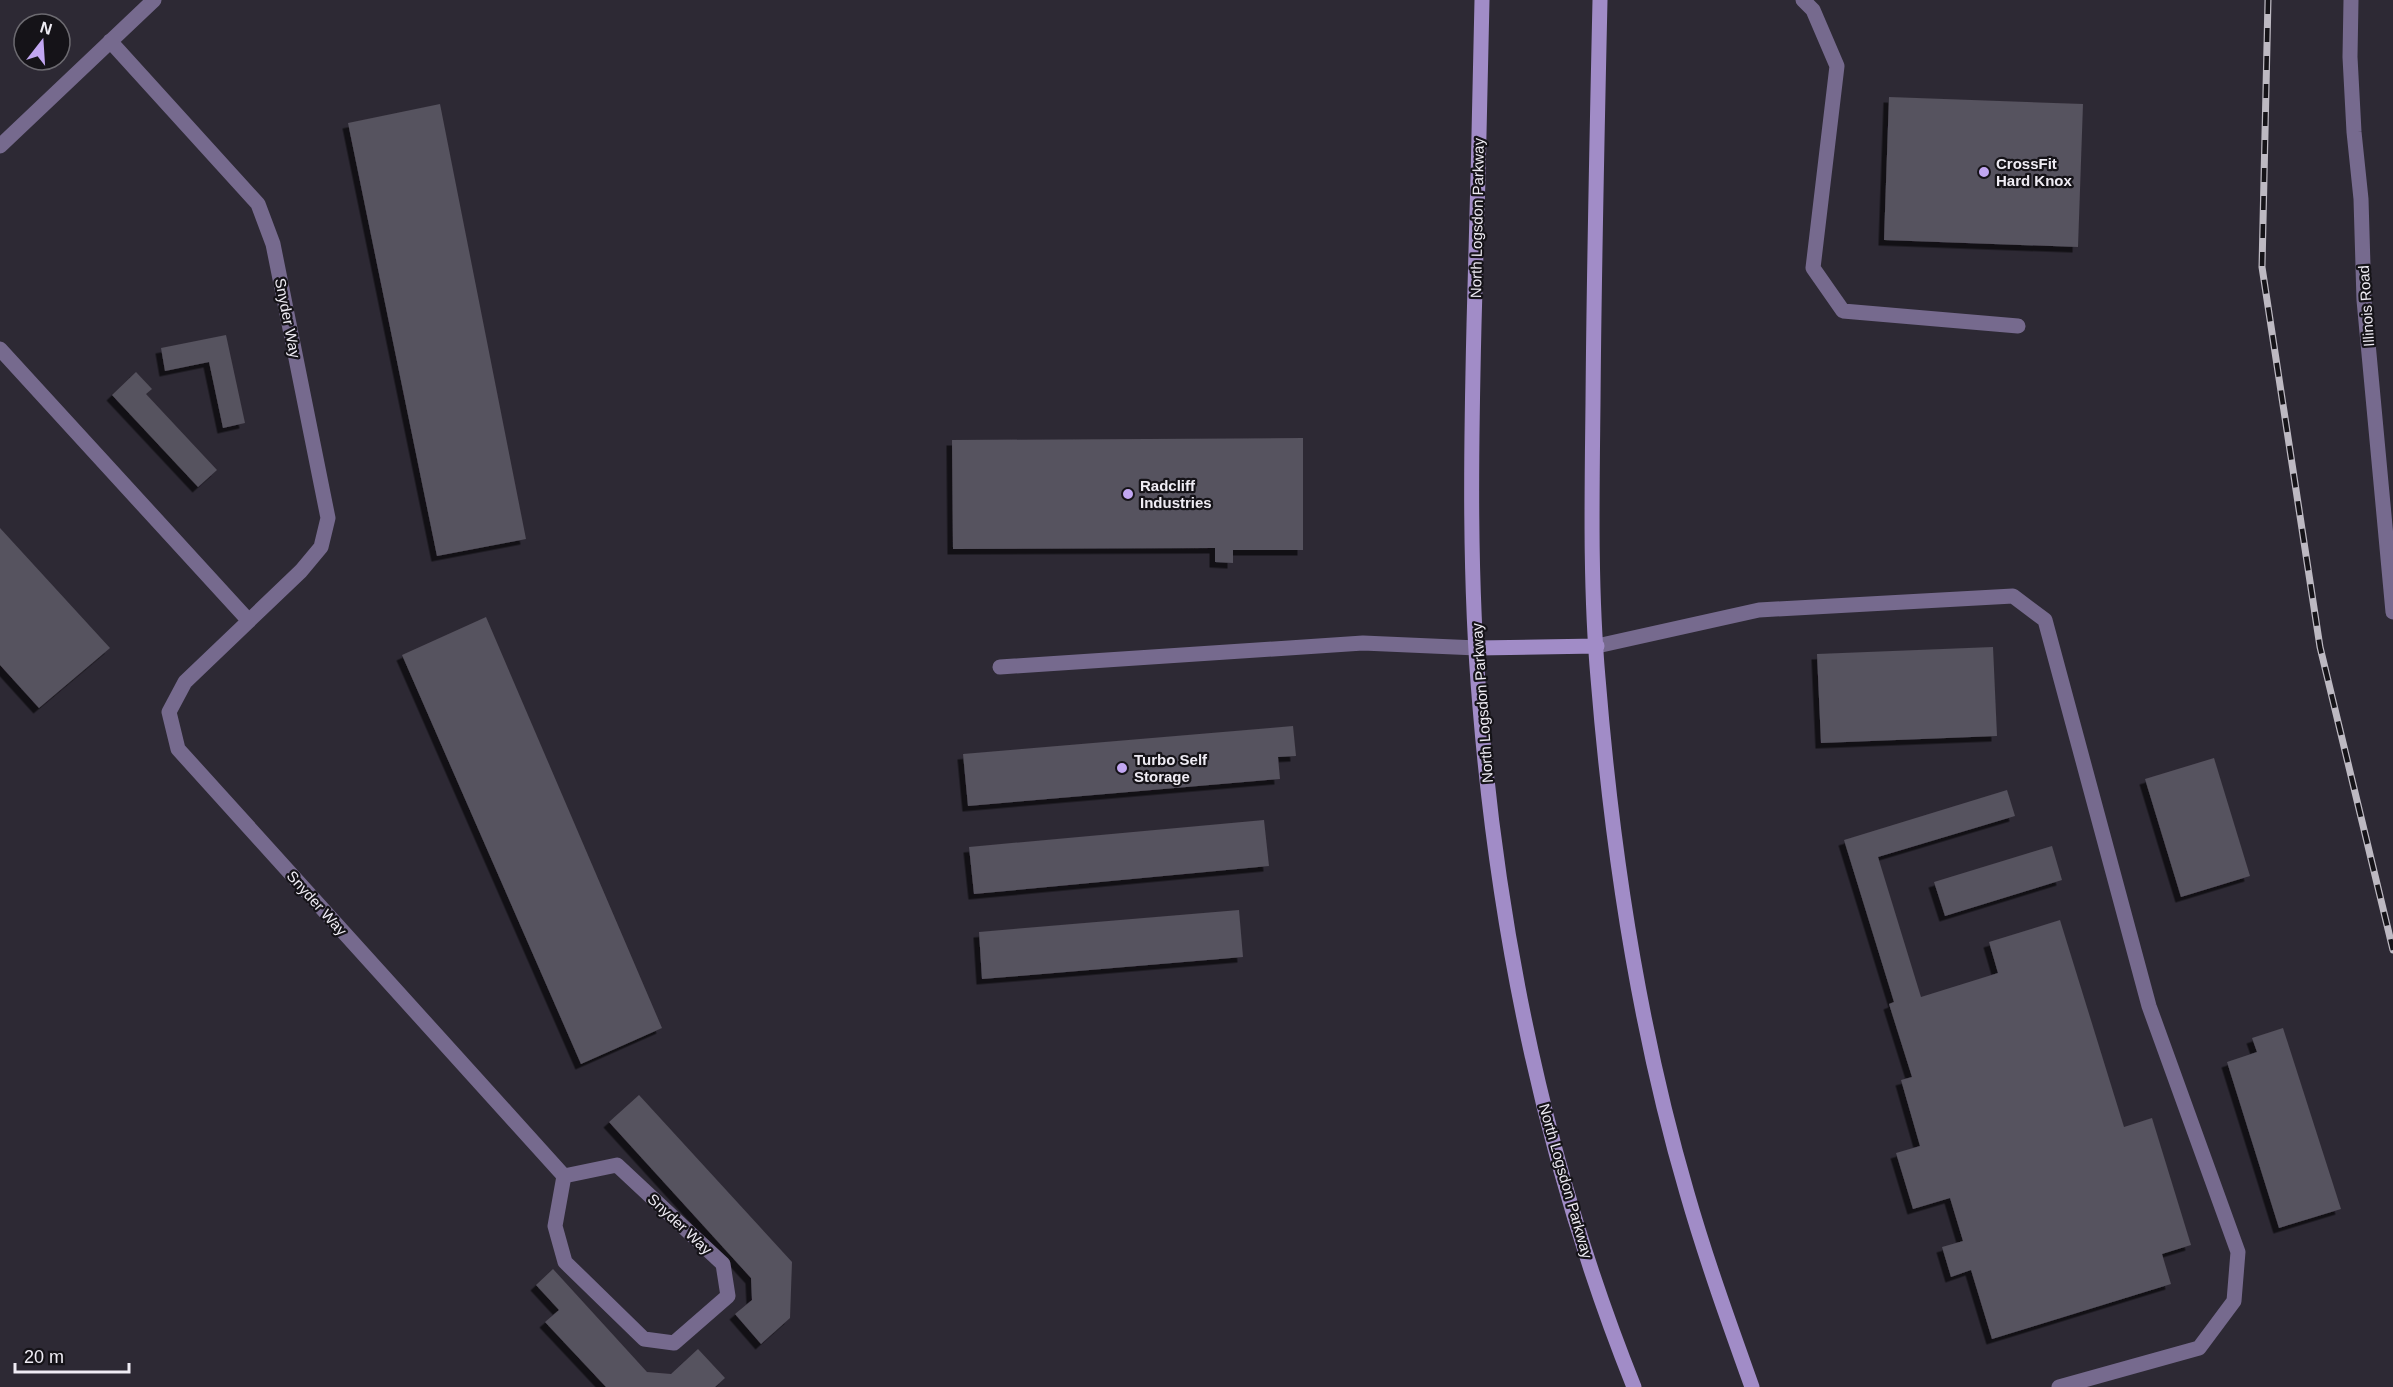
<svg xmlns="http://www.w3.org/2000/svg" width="2393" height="1387" font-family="Arial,sans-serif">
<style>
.building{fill:#56525e;filter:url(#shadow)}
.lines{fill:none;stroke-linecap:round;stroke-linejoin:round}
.lane{stroke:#766a8e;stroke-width:15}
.street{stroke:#766a8e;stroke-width:15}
.secondary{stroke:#a18cc7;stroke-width:15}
.rail-casing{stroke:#bdb9c2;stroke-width:7}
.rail{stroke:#151318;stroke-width:4.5;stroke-dasharray:14;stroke-linecap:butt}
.poi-dot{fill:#c2a7f2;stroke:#151318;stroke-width:2}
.labels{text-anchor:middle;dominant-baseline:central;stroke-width:4.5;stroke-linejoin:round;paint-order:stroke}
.poi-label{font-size:15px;font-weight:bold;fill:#efecf4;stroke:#151318;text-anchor:start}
.street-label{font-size:15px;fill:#efecf4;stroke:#151318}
</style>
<defs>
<filter id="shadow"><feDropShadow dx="-5.5" dy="5.5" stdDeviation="0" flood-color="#0009"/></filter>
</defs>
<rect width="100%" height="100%" fill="#2d2934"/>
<path class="building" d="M1889,97L2083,104L2078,247L1884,240Z
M440,104L526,539L437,556L348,123Z
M226,335L245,423L223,428L209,362L165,371L161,348Z
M136,372L152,389L146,394L217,470L198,487L112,395Z
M1303,438V550H1233V563L1215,562V548L953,549L952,440Z
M0,528L110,648L39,708L0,665Z
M486,617L662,1028L581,1064L402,655Z
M1993,647L1997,736L1821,743L1817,654Z
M1293,726L1296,756L1278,757L1280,779L968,806L963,754Z
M2214,758L2250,876L2181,897L2145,779Z
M2007,790L2015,816L1878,857L1921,997L1998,973L1989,942L2060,920L2124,1127L2152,1118L2191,1245L2162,1254L2171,1284L1992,1339L1971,1270L1951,1277L1942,1247L1963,1241L1950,1198L1913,1209L1896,1153L1920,1146L1901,1080L1912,1077L1889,1004L1894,1002L1844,840Z
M1264,820L1269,866L974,894L969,847Z
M2052,846L2062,880L1945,916L1934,882Z
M1239,910L1243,957L982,979L979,932Z
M2283,1028L2341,1209L2279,1228L2227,1062L2257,1052L2252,1038Z
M639,1095L792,1262L790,1318L761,1344L735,1314L752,1300L751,1278L609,1122Z
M553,1269L647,1372L671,1374L698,1349L725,1378L715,1387H606L545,1322L559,1310L536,1285Z"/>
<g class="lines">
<path class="lane" d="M1803,0L1813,10L1837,66L1813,268L1843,311L2018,326
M1597,646L1759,610L2013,596L2045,620L2149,1006L2238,1252L2234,1301L2199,1348L2059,1387
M1000,667L1363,643L1477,648"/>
<path class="street" d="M2351,0L2350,57L2354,132L2361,199L2364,300L2393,612
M110,41L258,204L273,244L328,518L321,547L301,571L185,682L169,712L178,749L564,1176L555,1226L565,1262L644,1339L674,1343L728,1296L723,1264L617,1165L564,1176
M0,146L154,0
M0,349L249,621"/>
<path class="secondary" d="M1482,0C1480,108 1477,217 1474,325C1471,452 1469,580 1480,707C1499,939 1547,1170 1634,1387
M1600,0C1597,134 1594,268 1593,403C1592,495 1590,587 1598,678C1612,851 1638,1026 1687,1193C1706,1259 1729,1323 1752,1387
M1477,648L1597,646"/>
<defs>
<path id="rail" d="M2268,0L2262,267L2320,647L2393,950"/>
</defs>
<use href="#rail" class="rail-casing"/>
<use href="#rail" class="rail"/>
</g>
<g class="poi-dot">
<circle cx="1984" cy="172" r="6"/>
<circle cx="1128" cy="494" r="6"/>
<circle cx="1122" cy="768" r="6"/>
</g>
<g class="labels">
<g class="poi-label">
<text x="1996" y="163">CrossFit<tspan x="1996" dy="17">Hard Knox</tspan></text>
<text x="1140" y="485">Radcliff<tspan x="1140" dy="17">Industries</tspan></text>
<text x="1134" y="759">Turbo Self<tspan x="1134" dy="17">Storage</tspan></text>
</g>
<g class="street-label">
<text transform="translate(1477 218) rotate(-89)">North Logsdon Parkway</text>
<text transform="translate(2366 306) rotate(-94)">Illinois Road</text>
<text transform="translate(288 318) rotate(79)">Snyder Way</text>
<text transform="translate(1482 703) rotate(-94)">North Logsdon Parkway</text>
<text transform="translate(317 903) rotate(48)">Snyder Way</text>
<text transform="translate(1566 1181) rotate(74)">North Logsdon Parkway</text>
<text transform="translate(680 1224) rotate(43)">Snyder Way</text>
</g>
</g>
<g transform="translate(42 42) rotate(17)"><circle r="28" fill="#151318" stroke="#6c6a70" stroke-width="1.5"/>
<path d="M0-4.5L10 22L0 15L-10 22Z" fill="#c2a7f2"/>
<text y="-9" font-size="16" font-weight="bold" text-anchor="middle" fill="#efecf4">N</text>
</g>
<path d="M15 1363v9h114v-9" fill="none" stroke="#efecf4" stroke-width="3"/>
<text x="24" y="1363" font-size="18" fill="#efecf4" stroke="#151318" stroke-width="4.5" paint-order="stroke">20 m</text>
</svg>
